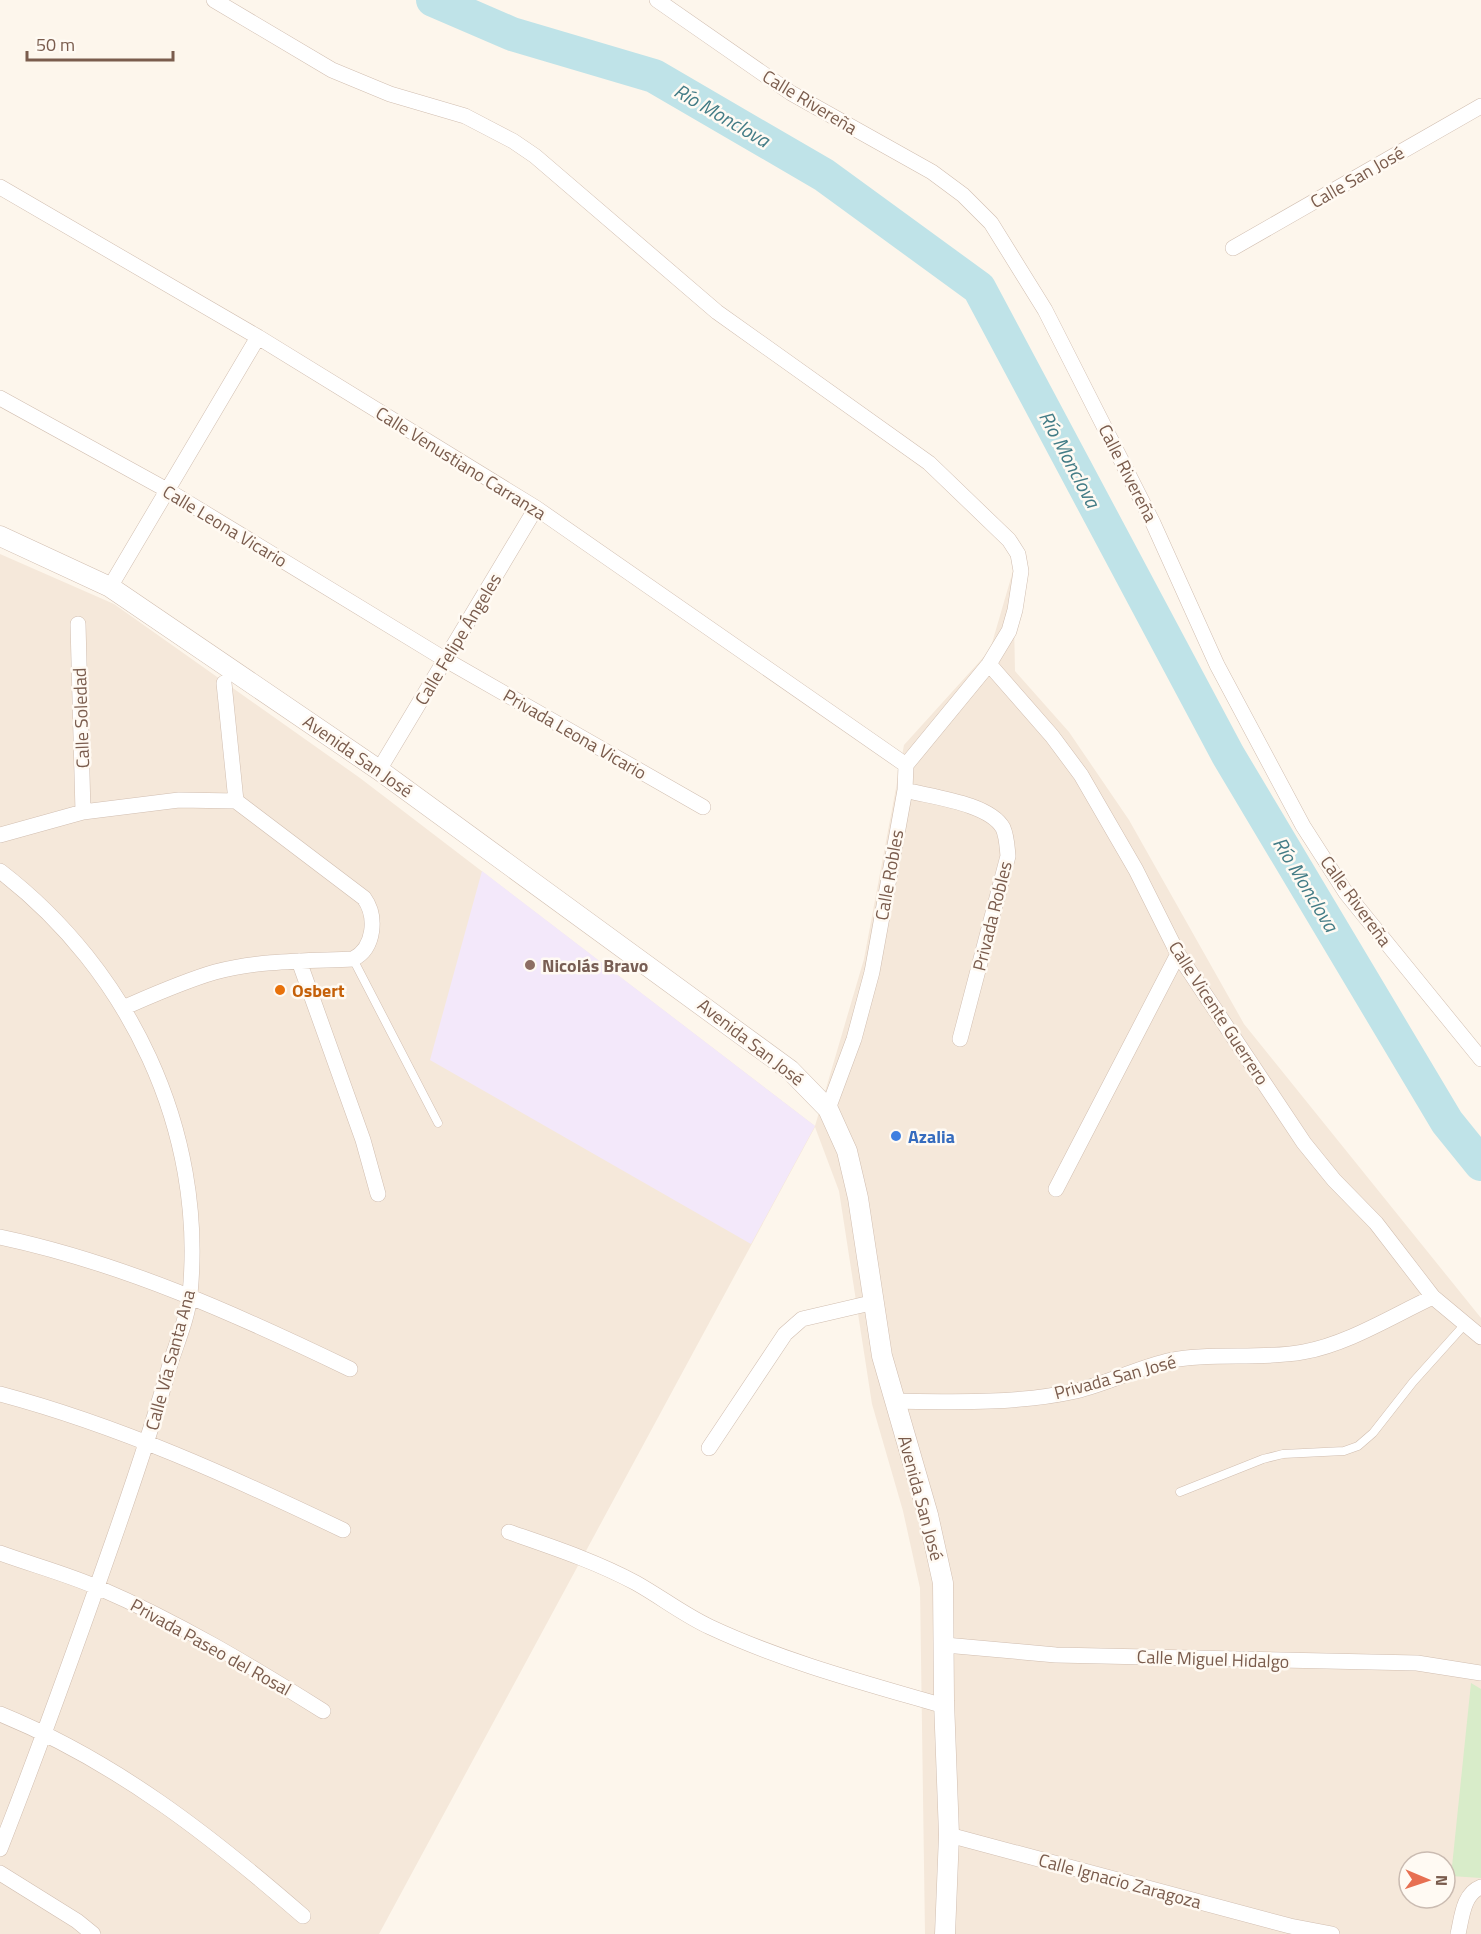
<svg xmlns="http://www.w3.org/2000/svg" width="1481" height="1934" font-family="'Titillium Web',sans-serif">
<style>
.residential{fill:#f5e8da;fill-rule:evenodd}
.education{fill:#f3e8fa}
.green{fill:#d8ecc9}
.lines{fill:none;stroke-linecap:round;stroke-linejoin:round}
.river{stroke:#bfe3e8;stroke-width:34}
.service-casing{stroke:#d1beb0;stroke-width:9}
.minor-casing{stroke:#d1beb0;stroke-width:16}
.tertiary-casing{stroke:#d1beb0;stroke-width:21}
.service{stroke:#fff;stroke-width:8}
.minor{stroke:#fff;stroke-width:15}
.tertiary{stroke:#fff;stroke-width:20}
.education-dot{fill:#8d6e63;stroke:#fffaf3;stroke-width:2}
.food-dot{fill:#e8710a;stroke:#fffaf3;stroke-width:2}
.shop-dot{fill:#3f7fe0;stroke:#fffaf3;stroke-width:2}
.labels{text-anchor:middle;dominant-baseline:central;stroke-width:5;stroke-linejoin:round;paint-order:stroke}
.street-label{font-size:18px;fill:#7a5c4d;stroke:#fffaf3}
.education-label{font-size:18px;font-weight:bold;fill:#785e54;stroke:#fffaf3;text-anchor:start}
.food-label{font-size:18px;font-weight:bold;fill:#c56008;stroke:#fffaf3;text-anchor:start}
.shop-label{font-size:18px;font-weight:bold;fill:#366cbe;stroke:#fffaf3;text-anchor:start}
.water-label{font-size:20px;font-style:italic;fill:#437c86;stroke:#fffaf3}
</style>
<rect width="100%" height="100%" fill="#fdf6ec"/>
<path class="residential" d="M0,554L114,604L360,778L815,1126L864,959L904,745L990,650L1013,571L1015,671L1069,732L1129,820L1244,1024L1481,1318V1934H925L920,1588L903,1511L872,1404L839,1191L815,1127L379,1934H0ZM1409,1862H1445V1898H1409Z"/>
<path class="education" d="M482,871L815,1126L751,1244L430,1060Z"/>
<path class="green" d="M1471,1683L1481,1689V1878L1451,1876Z"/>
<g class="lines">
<path class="river" d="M433,0L512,34L654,76L824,175L979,288L1228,755L1447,1122L1481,1164"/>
<defs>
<path id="service" d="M353,959L438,1123
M1180,1492L1263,1459L1283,1454L1344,1451L1358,1446L1373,1433L1413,1382L1466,1323"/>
<path id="minor" d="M214,0L332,70L390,94L465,116L513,141L535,156L717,312L929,463L1009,540L1018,554L1021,571L1015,610L1009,631L989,664L906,765L905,790L872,972L854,1039L828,1109
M657,0L791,93L932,172L963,195L991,223L1045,310L1153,523L1217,665L1303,826L1346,893L1481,1059
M0,187L258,337L536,508L906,765
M1233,248L1481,106
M0,398L167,490L446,660L703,807
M110,587L258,337
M78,624L83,812
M989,664L1052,736L1081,775L1136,870L1178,954L1304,1143L1334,1180L1376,1223L1433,1297L1481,1337
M224,683L236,801
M379,770L536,508
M905,790C931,797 989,803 1003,828C1007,837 1007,847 1008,856L960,1039
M0,835L83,812L179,800L236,801L364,898C377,916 375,948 353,959C307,961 260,960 215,972C184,981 155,994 125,1007
M0,871C129,970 206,1130 190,1294C188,1316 178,1340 171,1361C154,1422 134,1481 113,1541C77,1644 40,1747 0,1849
M299,961L363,1140L378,1194
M1056,1189L1178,954
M0,1237C123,1263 238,1315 350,1369
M0,1394C120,1426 232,1477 343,1530
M894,1401C953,1402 1018,1404 1076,1391C1109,1383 1139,1367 1172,1360C1215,1352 1260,1360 1303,1352C1348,1344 1392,1316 1433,1297
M709,1448L785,1334L802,1319L875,1302
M509,1532C552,1547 595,1561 636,1583C661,1597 684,1615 710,1627C785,1662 865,1683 944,1706
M0,1553C33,1565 67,1574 99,1588C178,1622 251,1666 323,1711
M945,1645L1056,1655L1417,1663L1481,1673
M0,1714C115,1761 210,1835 303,1916
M949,1835L1290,1926L1332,1934
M0,1873L77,1921L93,1934
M1458,1934C1462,1917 1463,1894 1481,1887"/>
<path id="tertiary" d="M0,536L110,587L379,770L790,1070L828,1109L847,1151L858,1198L882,1356L928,1515L943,1583L944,1701L949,1835L945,1934"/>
</defs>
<use href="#service" class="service-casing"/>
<use href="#minor" class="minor-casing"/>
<use href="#tertiary" class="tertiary-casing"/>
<use href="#service" class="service"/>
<use href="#minor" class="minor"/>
<use href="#tertiary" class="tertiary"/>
</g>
<circle class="education-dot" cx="530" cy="965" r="6"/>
<circle class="food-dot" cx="280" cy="990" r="6"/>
<circle class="shop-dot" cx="896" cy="1136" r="6"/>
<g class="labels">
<g class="street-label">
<text transform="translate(810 102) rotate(31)">Calle Rivereña</text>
<text transform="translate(1357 177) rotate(-30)">Calle San José</text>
<text transform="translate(461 463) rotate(32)">Calle Venustiano Carranza</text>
<text transform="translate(1128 473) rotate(63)">Calle Rivereña</text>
<text transform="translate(225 526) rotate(31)">Calle Leona Vicario</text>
<text transform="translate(458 639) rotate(-59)">Calle Felipe Ángeles</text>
<text transform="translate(81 718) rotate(-92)">Calle Soledad</text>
<text transform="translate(575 734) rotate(30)">Privada Leona Vicario</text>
<text transform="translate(358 756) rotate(35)">Avenida San José</text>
<text transform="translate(889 875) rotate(-80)">Calle Robles</text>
<text transform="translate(1356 901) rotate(54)">Calle Rivereña</text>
<text transform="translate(992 916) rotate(-76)">Privada Robles</text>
<text transform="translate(1219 1013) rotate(57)">Calle Vicente Guerrero</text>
<text transform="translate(751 1042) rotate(38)">Avenida San José</text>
<text transform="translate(170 1360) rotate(-75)">Calle Vía Santa Ana</text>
<text transform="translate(1115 1377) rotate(-15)">Privada San José</text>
<text transform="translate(921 1498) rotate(75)">Avenida San José</text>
<text transform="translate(211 1647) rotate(29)">Privada Paseo del Rosal</text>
<text transform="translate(1213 1659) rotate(2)">Calle Miguel Hidalgo</text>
<text transform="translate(1120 1881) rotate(15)">Calle Ignacio Zaragoza</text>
</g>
<g class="education-label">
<text x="542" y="965">Nicolás Bravo</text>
</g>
<g class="food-label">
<text x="292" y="990">Osbert</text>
</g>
<g class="shop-label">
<text x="908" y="1136">Azalia</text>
</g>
<g class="water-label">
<text transform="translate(722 115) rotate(30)">Río Monclova</text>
<text transform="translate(1070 459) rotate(62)">Río Monclova</text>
<text transform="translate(1306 884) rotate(59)">Río Monclova</text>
</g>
</g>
<g transform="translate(1427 1880) rotate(92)"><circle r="28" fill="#fffaf3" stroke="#cabbb1" stroke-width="1.5"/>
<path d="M0-4.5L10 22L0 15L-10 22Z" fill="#e76f51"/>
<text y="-9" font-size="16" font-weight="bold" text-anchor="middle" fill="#7a5c4d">N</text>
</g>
<path d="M27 51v9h146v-9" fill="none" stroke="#7a5c4d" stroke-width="3"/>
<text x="36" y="51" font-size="18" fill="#7a5c4d" stroke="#fffaf3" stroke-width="4.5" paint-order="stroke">50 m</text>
</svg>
